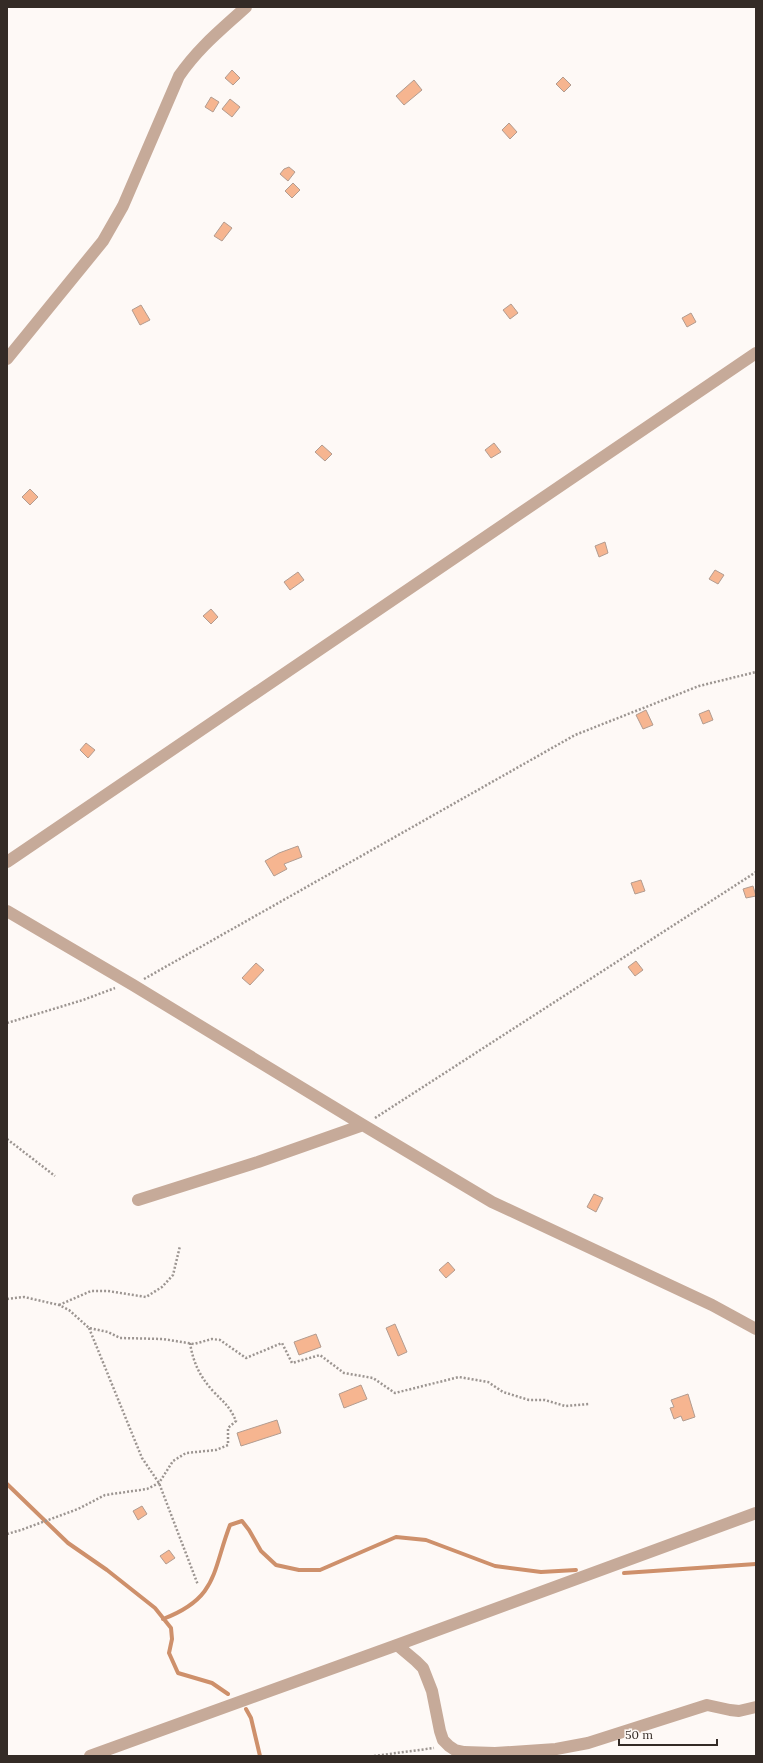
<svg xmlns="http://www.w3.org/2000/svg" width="763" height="1763" font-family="Lora,serif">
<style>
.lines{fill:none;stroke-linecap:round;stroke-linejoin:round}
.stream{stroke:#ce906b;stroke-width:4}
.building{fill:#f6b590;stroke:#b29c90}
.path{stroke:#9c9591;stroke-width:2.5;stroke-dasharray:2 2;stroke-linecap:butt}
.minor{stroke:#c6aa99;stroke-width:12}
</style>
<rect width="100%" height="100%" fill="#fef9f6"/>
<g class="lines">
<path class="stream" d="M7,1484L68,1543L107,1570L155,1608L171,1628L172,1639L169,1653L178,1673L212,1683L228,1694
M624,1573L756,1564
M163,1619C218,1598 212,1572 230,1525L242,1521L249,1530L261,1551L276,1565L299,1570H320L396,1537L426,1540L495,1566L541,1572L576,1570
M246,1709L251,1718L260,1756"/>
</g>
<path class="building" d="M232,70L240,78L233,85L225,78Z
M563,77L571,85L564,92L556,84Z
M414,80L422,90L404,105L396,96Z
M211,97L219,102L213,112L205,107Z
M230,99L240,107L232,117L222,109Z
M509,123L517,132L510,139L502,130Z
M289,167L295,172L288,181L280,174L284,169Z
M293,183L300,190L292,198L285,191Z
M224,222L232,228L222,241L214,236Z
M511,304L518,313L510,319L503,310Z
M141,305L150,320L140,325L132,310Z
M691,313L696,322L687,327L682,318Z
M494,443L501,452L491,458L485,450Z
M322,445L332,454L325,461L315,452Z
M30,489L38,497L30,505L22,497Z
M605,542L608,553L599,557L595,546Z
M715,570L724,575L718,584L709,579Z
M298,572L304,580L290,590L284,582Z
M211,609L218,617L211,624L203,616Z
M646,710L653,725L643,729L636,715Z
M709,710L713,720L703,724L699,714Z
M86,743L95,750L88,758L80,750Z
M298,846L302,857L284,864L287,869L274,876L265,861L279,853Z
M641,880L645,891L635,894L631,883Z
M753,886L756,896L746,898L743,889Z
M636,961L643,970L635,976L628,967Z
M256,963L264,970L250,985L242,978Z
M594,1194L603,1198L596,1212L587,1207Z
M448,1262L455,1270L446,1278L439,1270Z
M395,1324L407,1352L398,1356L386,1328Z
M316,1334L321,1347L299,1355L294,1342Z
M361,1385L367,1399L344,1408L339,1394Z
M688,1394L695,1417L683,1421L681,1416L674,1419L670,1408L674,1407L671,1400Z
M277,1420L281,1433L241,1446L237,1433Z
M142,1506L147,1514L138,1520L133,1511Z
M169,1550L175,1558L166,1564L160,1556Z"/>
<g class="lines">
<path class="path" d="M144,979L575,735L699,686L756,672
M7,1023L83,1000L115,988
M375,1118L756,872
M7,1139L55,1176
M7,1299L24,1297L59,1305L69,1310L89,1328L108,1332L120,1338L163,1339L194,1344L212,1339L220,1340L246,1358L282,1343L292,1363L320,1355L344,1373L373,1378L395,1393L459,1377L488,1382L503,1392L529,1400H545L565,1406L589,1404
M59,1305L91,1291H108L146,1297L162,1287L173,1275L180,1246
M89,1328L142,1458L159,1483L198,1585
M7,1534L21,1530L78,1509L105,1495L147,1489L159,1483L173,1461L186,1453L216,1450L228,1445V1428L236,1421C229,1405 224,1403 213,1391C200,1377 193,1362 190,1343
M374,1756L434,1748"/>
<path class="minor" d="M7,359L103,241L123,206L179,76C199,47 221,30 246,7
M7,862L756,353
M7,911L133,985L363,1125L492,1202L712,1305L756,1329
M138,1200L258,1162L363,1125
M397,1645L416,1661L423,1668L432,1691L440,1731L443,1740L449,1746L455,1750L464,1752L495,1753L556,1749L588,1743L707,1705L730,1710L739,1711L756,1707
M90,1756L397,1645L756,1513"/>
</g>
<rect width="763" height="1763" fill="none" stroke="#342b26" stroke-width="16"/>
<path d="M619 1739v6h98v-6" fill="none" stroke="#342b26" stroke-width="2"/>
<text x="625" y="1739" font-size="12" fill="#342b26" stroke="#fef9f6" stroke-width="3" paint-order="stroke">50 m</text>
</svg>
